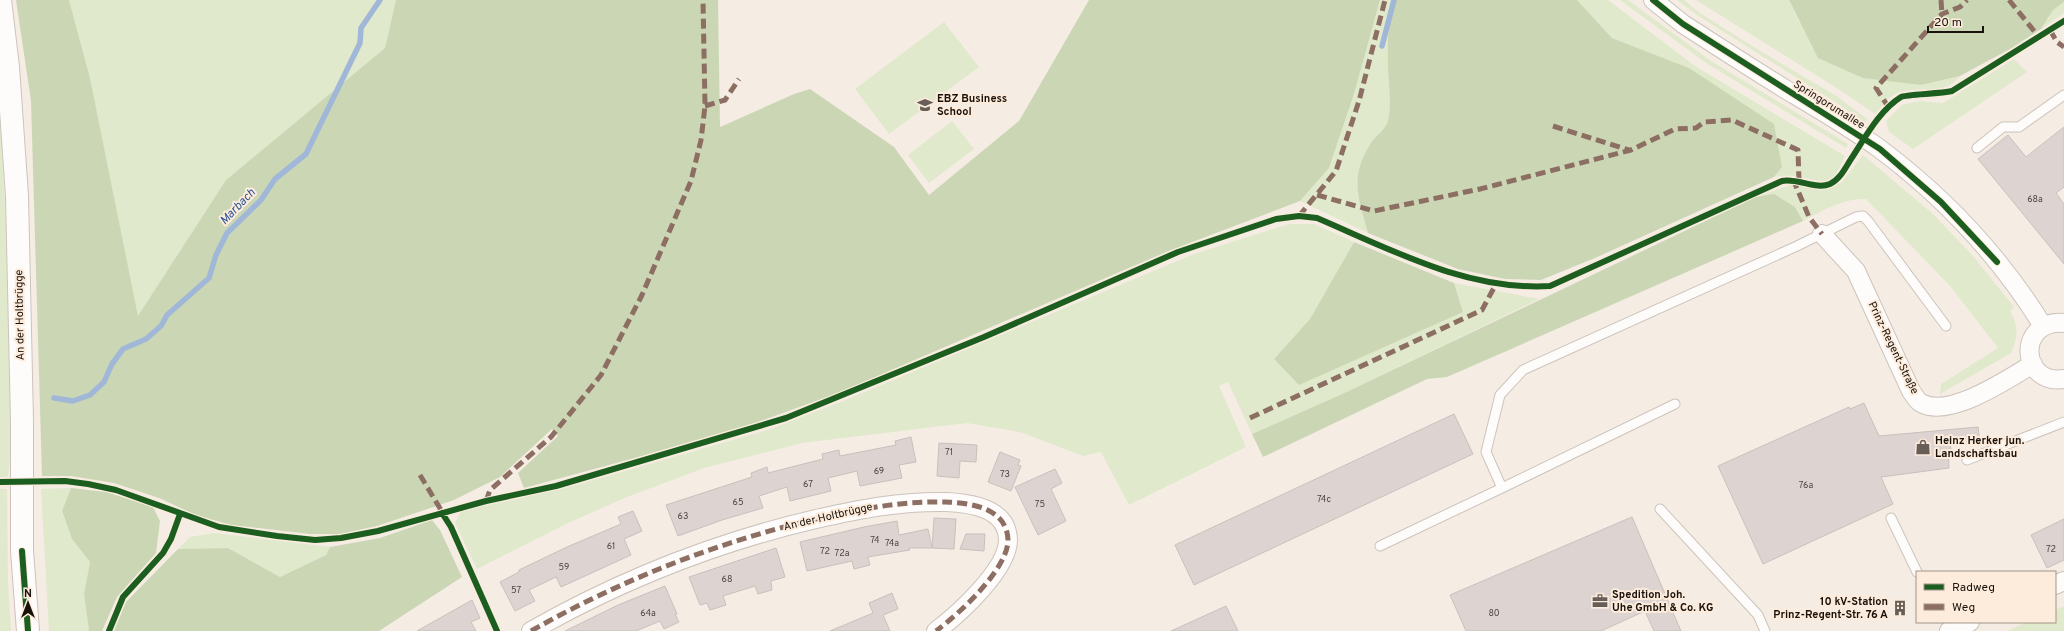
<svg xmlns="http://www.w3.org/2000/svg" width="2064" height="631" font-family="Overpass,sans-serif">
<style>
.green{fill:#e0e9cc}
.forest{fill:#cbd7b4}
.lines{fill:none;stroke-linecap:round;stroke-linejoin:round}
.stream{stroke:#a1b7d8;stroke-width:5.5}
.building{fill:#ddd4d2;stroke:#c9c0be}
.lane-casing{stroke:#ccc4bc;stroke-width:11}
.street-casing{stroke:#ccc4bc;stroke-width:20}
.secondary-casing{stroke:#ccc4bc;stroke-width:24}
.lane{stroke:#fefcfb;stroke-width:9}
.street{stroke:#fefcfb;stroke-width:18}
.secondary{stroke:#fefcfb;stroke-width:22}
.quiet{stroke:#8d6e63;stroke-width:5;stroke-dasharray:10 5;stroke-linecap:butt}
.cycleway-casing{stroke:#fdebdb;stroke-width:8}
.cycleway{stroke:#1b5e20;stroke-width:6}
.labels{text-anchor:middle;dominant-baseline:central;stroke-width:4;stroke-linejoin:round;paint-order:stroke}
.number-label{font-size:9px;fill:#4d4640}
.poi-label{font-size:11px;font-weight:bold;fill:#19120b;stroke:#fdebdb;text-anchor:start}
.street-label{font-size:11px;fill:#19120b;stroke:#fdebdb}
.water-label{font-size:12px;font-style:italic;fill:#2a5695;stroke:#fdebdb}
</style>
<rect width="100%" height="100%" fill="#f5ece3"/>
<path class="green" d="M69,0H396L385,48L226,180L138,317L90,78Z
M1380,0H1394C1388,19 1387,44 1388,64C1388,82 1392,103 1388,121C1386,129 1375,136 1371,143C1349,177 1358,197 1368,233L1300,201L1329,168L1354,94Z
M1577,0H1608L1695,66L1845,156L1836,174L1827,181C1806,181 1798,172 1774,177L1782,167L1689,68L1612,38Z
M1620,0H1628L1711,61L1848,144L1846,148L1706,63Z
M1677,0H1684L1700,13L1752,46L1838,97L1867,119L1865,122L1832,100L1697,15Z
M1696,0H1789L1799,22L1921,85L1960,76C1944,99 1913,82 1892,96C1886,100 1880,109 1875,114L1843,92Z
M2064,2V13L2041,29L2053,10Z
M944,22L979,67L889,134L855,89Z
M2014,59L2027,72L1913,149L1889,132L1886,121L1902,105L1919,101L1943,103Z
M0,107L9,288L12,435L8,477H0Z
M952,121L974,149L929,183L908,155Z
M1863,155L1933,214L1973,256L2014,307L2010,311C2019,326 2018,338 2011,353L1940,394L1941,384L1998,348L1950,286L1866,199C1843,198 1822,211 1803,221L1795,207L1756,197L1793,184L1820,190L1831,188L1842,182Z
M1289,224H1314L1354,242L1310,319L1274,359L1284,369L1463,312L1454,283L1539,299L1340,395L1252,434L1228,382L1219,386L1246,447L1129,505L1101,452L1083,456L1020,432L967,423L802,443L704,468L627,497L566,524L477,569L455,523L461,511L566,488L771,429L848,399L1194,254Z
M71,488L62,512L72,539L90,562L84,594L89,631H49L41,489Z
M0,489H7L8,582L11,631H0Z
M214,533L330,547L326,555L280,577L228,548L178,549L190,537Z
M2064,606V631H2007L2027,622H2055V610Z"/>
<path class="forest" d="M16,0H69L90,78L138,316L226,180L385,48L396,0H718L720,127L794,94L810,89L894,147L929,195L1019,121L1089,0H1380L1354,94L1329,168L1300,201L1166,252L838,393L758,422L631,459L524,488L518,473L558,436L552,429L500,477L454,500L377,526L340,534H310L231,525L196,515L159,498L114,483L71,476H42L31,101Z
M1394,0H1577L1612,38L1689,68L1774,124L1782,167L1774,177L1595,258L1541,280L1505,279L1458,269L1368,233C1358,197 1349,177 1371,143C1375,136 1386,129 1388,121C1392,103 1388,82 1388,64C1387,44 1388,19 1394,0Z
M1789,0H2064V2L2053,10L2041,29L2010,49L1960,76L1921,85L1863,78L1818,58Z
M1774,194L1795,207L1803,221L1447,377L1427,379L1263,457L1252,434L1340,395L1756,197Z
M1354,242L1454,283L1463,312L1299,385L1274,359L1310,319Z
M71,488L106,492L153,507L160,521L156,553L117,597L102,631H89L84,594L90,562L72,539L62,511Z
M432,520L440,530L462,577L379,631H114L126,602L178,549L228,548L280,577L326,555L330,547L380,538Z"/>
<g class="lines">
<path class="stream" d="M1382,46L1394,0
M54,398L73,401L90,395L104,382L112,364L123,349L146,339L161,326L167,315L209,278L216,255L227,233L261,200L275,179L306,154L360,43L361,28L380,0"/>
</g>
<path class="building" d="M2064,127V187L2056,193L2064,204V264L1978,159L2008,135L2026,157Z
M1864,403L1879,436L1978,427L1980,443L1950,445L1951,449H1948L1949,468L1881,477L1893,504L1763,564L1718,466L1849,407L1850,409Z
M1454,414L1473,454L1194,585L1175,545Z
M911,437L916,462L899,465L902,478L860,486L857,471L828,478L831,491L790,501L787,487L759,496L763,508L722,520L678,536L666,505L752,477L751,473L767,467L768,473L823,459L822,454L839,450L840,456L896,445L895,441Z
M939,443L977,445L976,462L960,461L959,478L937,476Z
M1000,452L1020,460L1018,465L1021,466L1011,491L988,482Z
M1055,469L1062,483L1051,489L1066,521L1038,535L1015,487Z
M633,511L642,531L624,539L631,555L561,587L556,577L529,590L535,601L515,611L500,582L519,572V570L567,547L621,524L618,517Z
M1632,517L1681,631H1654L1645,611L1601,631H1466L1450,595Z
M934,518L956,519L954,549L932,548Z
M2064,519V560L2047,568L2031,535Z
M897,521L899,535L928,529L932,548H909L910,550L868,557L870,565L854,569L852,561L807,571L800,542L864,527Z
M966,534H985L984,551L960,549Z
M776,548L785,577L771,581L772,590L758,594L755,586L723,596L726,605L710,610L707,603L700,605L689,577Z
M665,586L677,614H675L679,622L664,629L660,621L636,631H565L618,605Z
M892,593L898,609L883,615L890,631H830L873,613L869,603Z
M472,600L480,618L471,622L476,631H417Z
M1226,606L1238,631H1171Z"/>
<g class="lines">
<defs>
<path id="lane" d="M1977,148L2003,127H2019L2064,95
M1675,404L1502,488L1486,452L1500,395L1523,370L1797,246L1856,217L1863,216L1868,221L1946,326
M1967,460L2064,422
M1660,509L1758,615L1765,631
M1891,518L1917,572
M1380,546L1502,488"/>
<path id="street" d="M1653,0L1683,24C1717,46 1751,68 1785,89C1817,108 1850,127 1880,149C1944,197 2001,258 2043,326
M1822,234L1856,271L1911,391C1914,395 1917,401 1921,403C1949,419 2008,379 2033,364
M2064,323C2016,319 2020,386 2064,379
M2055,585L2064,581
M531,631C619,581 717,542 816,519C860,509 901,501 946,502C971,503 1007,508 1008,540C1008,569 959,614 936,631
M1949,631L1970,622"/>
<path id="secondary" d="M0,0L8,67L17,196L22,421V551L28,631"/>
</defs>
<use href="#lane" class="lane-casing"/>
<use href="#street" class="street-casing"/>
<use href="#secondary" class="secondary-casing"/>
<use href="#lane" class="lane"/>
<use href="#street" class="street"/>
<use href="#secondary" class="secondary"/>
<path class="quiet" d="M1941,0L1942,14
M2009,0L2039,37
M2050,30L2057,42L2064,47
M705,106L725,100L739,79
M1889,108L1876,88L1942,14L1960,7L1967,0
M1553,126L1629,150
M1793,179L1809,217L1822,234
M1317,195L1374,211L1480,189L1631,150L1675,129L1696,128L1704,122L1732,120L1798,150L1799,181
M1299,216L1336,171L1359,101L1385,0
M1250,418L1482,310L1496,284
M420,475L444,515
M486,501L490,490L551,437L601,375L642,295L691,181L701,140L705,106L703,0
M531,631C619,581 717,542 816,519C860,509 901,501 946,502C971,503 1007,508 1008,540C1008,569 959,614 936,631"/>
<defs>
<path id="cycleway" d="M1653,0L1683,24L1880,149L1941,202L1997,262
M0,482L65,481L88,484L116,490L219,527L277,536L315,540L341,538L378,531L486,501L556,486L786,418L984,337L1178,252L1276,219L1299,216L1317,218C1392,250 1467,291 1550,286L1782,181C1798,178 1816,190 1830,184C1841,179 1846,166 1853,156C1866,136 1880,110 1901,97C1906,94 1940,94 1952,91L2064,21
M442,513L451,527L497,631
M22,551L28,631
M109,631L123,597L163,553L171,539L180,514"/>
</defs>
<use href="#cycleway" class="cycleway-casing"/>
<use href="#cycleway" class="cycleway"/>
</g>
<defs>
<symbol id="university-bare" viewBox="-9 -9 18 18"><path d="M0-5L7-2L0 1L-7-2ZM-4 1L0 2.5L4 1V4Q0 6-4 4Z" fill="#665e57" stroke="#fdebdb" stroke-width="2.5" paint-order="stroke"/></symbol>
<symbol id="shop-bare" viewBox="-9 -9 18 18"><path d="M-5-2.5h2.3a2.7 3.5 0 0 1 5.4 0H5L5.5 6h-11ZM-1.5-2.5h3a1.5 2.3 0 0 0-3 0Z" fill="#665e57" stroke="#fdebdb" stroke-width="2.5" paint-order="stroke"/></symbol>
<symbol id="office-bare" viewBox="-9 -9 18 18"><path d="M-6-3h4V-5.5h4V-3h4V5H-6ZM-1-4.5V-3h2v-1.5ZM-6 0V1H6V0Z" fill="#665e57" stroke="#fdebdb" stroke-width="2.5" paint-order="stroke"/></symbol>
<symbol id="building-bare" viewBox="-9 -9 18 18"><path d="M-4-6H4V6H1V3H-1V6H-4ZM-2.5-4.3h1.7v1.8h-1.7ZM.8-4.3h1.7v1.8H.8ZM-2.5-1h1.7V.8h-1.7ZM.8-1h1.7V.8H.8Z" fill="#665e57" stroke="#fdebdb" stroke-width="2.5" paint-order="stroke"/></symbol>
</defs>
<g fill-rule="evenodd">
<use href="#university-bare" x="914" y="94" width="22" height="22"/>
<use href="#shop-bare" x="1912" y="436" width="22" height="22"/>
<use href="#office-bare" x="1589" y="590" width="22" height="22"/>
<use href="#building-bare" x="1889" y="597" width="22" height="22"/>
</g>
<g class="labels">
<g class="number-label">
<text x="2035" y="199">68a</text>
<text x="949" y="452">71</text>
<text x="879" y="471">69</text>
<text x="1005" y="474">73</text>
<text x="808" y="484">67</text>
<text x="1806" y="485">76a</text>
<text x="1324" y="499">74c</text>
<text x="738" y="502">65</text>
<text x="1040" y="504">75</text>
<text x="683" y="516">63</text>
<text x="875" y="540">74</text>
<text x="892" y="543">74a</text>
<text x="611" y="546">61</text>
<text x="2051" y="549">72</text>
<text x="825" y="551">72</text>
<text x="842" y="553">72a</text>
<text x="564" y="567">59</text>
<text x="727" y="579">68</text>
<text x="516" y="590">57</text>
<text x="648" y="613">64a</text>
<text x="1494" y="613">80</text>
</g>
<g class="poi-label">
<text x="937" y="99">EBZ Business<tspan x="937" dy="13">School</tspan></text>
<text x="1935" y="441">Heinz Herker jun.<tspan x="1935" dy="13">Landschaftsbau</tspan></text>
<text x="1612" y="595">Spedition Joh.<tspan x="1612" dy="13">Uhe GmbH &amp; Co. KG</tspan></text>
<text x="1888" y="602" text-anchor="end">10 kV-Station<tspan x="1888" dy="13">Prinz-Regent-Str. 76 A</tspan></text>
</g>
<g class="street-label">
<text transform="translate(1829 105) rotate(32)">Springorumallee</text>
<text transform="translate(20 315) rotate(-91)">An der Holtbrügge</text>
<text transform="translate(1893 348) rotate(64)">Prinz-Regent-Straße</text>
<text transform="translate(828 517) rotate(-13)">An der Holtbrügge</text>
</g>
<g class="water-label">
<text transform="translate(238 207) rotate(-46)">Marbach</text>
</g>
</g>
<rect x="1916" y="571" width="140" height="52" fill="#fdebdb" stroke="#a29488"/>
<rect x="1924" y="584" width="20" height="6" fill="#1b5e20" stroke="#a29488"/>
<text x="1952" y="591" font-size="12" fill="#19120b">Radweg</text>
<rect x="1924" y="604" width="20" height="6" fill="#8d6e63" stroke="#a29488"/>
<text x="1952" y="611" font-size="12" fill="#19120b">Weg</text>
<g transform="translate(28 603)" stroke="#fdebdb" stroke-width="3" paint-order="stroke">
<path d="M0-3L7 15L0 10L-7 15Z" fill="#19120b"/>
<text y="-6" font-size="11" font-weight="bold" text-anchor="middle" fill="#19120b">N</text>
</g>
<path d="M1928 26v6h55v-6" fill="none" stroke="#19120b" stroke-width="2"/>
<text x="1934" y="26" font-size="12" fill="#19120b" stroke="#fdebdb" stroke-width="3" paint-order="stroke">20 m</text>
</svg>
